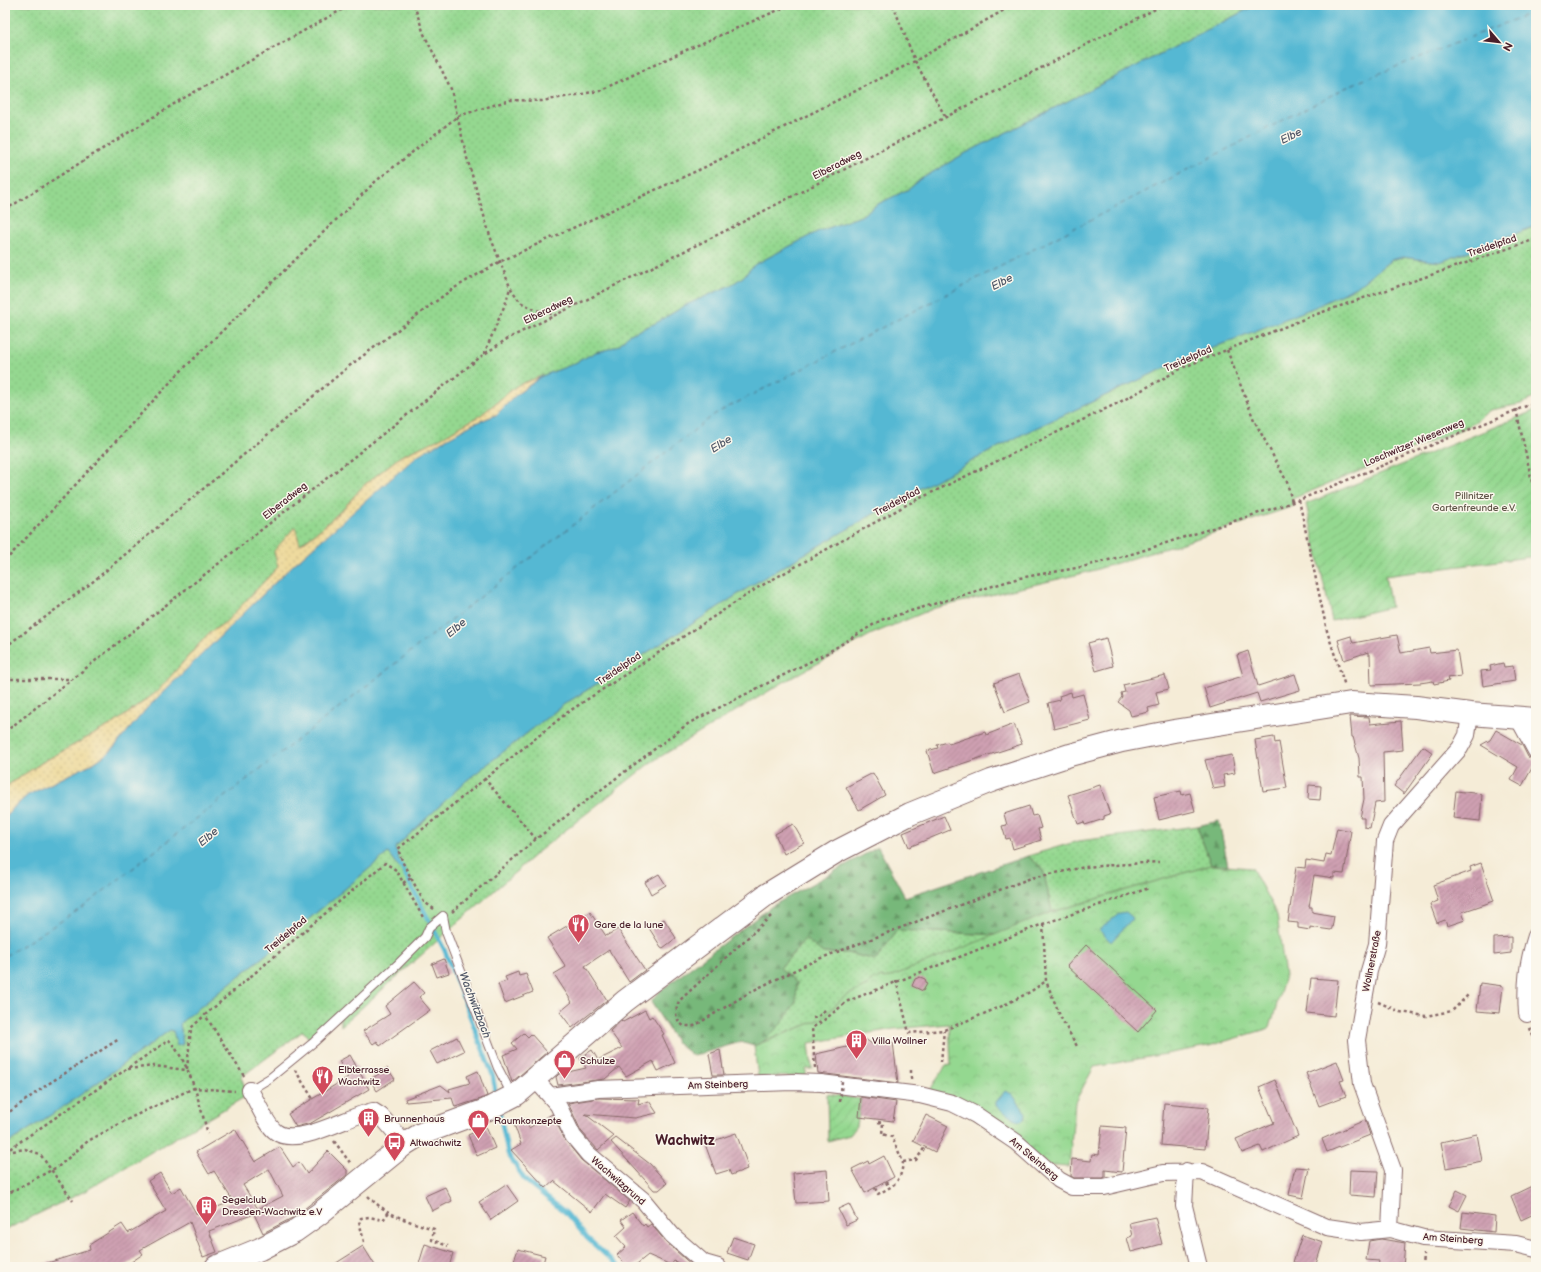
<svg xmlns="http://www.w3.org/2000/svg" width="1541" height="1272" font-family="'Balsamiq Sans',sans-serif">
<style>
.grass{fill:url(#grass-dots);stroke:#6f7c5e}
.forest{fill:url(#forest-firs);stroke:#606c52}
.sand{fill:url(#sand-dots);stroke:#9c7c64}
.park{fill:url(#park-crowns);stroke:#6f7c5e}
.garden{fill:url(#garden-furrows);stroke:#6f7c5e}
.water{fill:#54b8d3;stroke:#4f6c7f}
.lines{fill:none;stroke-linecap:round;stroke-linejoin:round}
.stream{stroke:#54b8d3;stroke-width:4.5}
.ferry{stroke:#4e5566;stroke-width:1;stroke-dasharray:5 4;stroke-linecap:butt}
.building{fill:url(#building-hatch);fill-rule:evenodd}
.lane-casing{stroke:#866767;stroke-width:10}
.street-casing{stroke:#866767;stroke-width:18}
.secondary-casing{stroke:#866767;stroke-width:24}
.path{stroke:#866767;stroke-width:2.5;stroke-dasharray:3 3;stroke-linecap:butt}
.lane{stroke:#fff;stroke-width:8}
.street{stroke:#fff;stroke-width:16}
.secondary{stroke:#fff;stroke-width:22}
.path-bridge{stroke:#866767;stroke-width:2.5;stroke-dasharray:3 3;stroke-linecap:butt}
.labels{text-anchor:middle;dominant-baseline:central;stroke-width:3;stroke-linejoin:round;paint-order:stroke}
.street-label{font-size:10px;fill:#4a1f2b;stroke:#fbf7ec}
.park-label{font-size:10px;fill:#605649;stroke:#fbf7ec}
.poi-label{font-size:10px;fill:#4a1f2b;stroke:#fbf7ec;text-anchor:start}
.water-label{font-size:11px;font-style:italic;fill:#4e5566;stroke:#fbf7ec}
.district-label{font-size:14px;font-weight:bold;fill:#4a1f2b;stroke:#fbf7ec}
</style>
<defs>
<pattern id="grass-dots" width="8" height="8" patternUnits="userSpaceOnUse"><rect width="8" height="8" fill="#94d890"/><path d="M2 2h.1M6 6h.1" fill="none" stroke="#81b97c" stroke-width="1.8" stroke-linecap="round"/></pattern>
<pattern id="forest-firs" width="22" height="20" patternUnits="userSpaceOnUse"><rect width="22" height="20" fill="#77b87a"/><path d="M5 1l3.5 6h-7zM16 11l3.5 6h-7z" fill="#649564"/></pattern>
<pattern id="sand-dots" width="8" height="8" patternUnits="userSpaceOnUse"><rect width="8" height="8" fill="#eeda9e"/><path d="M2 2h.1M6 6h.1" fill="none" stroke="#cebb88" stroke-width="1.8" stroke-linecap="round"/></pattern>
<pattern id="park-crowns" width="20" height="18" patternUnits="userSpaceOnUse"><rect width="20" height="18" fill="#94d890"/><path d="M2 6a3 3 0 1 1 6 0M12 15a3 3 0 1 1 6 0" fill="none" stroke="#81b97c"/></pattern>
<pattern id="garden-furrows" width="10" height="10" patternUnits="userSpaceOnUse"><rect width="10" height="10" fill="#94d890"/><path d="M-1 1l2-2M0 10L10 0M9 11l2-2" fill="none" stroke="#81b97c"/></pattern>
<pattern id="building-hatch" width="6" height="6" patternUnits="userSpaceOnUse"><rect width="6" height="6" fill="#cfa0b2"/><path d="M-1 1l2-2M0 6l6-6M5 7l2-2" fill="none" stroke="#aa8291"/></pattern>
</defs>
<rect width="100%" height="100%" fill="#fbf7ec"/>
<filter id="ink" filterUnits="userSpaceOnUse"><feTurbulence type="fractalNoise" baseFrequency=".025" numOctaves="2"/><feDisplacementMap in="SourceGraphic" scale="8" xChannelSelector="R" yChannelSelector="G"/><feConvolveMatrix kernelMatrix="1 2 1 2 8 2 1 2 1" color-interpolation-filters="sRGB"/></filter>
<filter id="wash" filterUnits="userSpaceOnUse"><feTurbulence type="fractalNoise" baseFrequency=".012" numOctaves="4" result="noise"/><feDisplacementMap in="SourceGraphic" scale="16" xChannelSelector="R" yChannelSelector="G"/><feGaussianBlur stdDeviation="0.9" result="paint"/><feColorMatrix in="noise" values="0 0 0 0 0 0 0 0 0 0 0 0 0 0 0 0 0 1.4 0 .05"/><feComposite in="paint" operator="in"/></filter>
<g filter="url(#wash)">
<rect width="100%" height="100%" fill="#f5ecd7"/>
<path class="grass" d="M5,5H1256L962,155L921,179L909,189L876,205L861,216L817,232L754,265L743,277L731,285L686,305L656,323L628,335L619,345L609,349L596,352L571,365L518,385L481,415L437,440L401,456L363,486L343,509L322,528L299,545L295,528L278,567L226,622L208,634L157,692L116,722L43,762L5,787Z
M1536,226V397L1521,404L1490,410L1471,425L1292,499L1294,506L1189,541L1088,572L935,608L872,634L782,683L650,763L538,852L341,1026V1018L310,1040L303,1031L241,1077L248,1095L85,1191L5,1230V1145L72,1101L170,1030L173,1031L175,1036L183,1044L180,1023L268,953L388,853L399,868L401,867L395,848L466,781L563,705L675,635L760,580L896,501L1025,433L1180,361L1315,307L1358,286L1391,260L1402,257L1440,262Z
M1197,826L1211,865L1052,912L1043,869L1028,856L1078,841Z
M897,930L997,935L885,979L882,977L869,985L844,997L821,1019L763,1042L782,1023L797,983L780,968L806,939L823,953H847L876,960Z"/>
<path class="forest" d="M1219,821L1228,866L1211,865L1197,826Z
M878,847L905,897L1028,856L1043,869L1052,912L997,935L897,930L876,960L848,953H823L805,939L780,968L797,983L796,1002L782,1023L763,1042L754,1046L740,1042L693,1056L677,1043L651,1002L660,991L772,906Z"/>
<path class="sand" d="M542,376L516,395L496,415L473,424L431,449L292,566L147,708L111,751L95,762L28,795L11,810L5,818V787L43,762L116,722L157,692L208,634L226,622L278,567L274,551L295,527L300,545L322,528L343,509L363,486L401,456L437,440L481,415L518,385Z"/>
<path class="park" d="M1211,865L1252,868L1277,915L1285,976L1270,1028L1209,1046L1094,1067L1075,1102L1069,1167L1051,1166L930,1092C933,1082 941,1076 945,1066L951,1065L949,1024L894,1029L809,1043L812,1069H806V1076L758,1077L754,1046L821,1019L844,997L869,985L872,980L882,977L885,979L1052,912Z"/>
<path class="garden" d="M1536,410V556L1385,576L1391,607L1332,621L1306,504Z
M827,1094L861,1099L857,1126L850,1135L828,1141Z"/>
<path class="water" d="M1256,5H1536V226L1440,262L1402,257L1391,260L1358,286L1315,307L1180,361L1025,433L896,501L760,580L675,635L563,705L466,781L395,848L402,867L399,868L388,853L268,953L180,1023L183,1044L177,1046L173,1031L170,1030L72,1101L5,1145V818L11,810L28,795L95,762L111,751L147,708L292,566L418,455L473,424L496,415L516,395L542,376L571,365L596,352L609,349L619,345L628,335L656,323L686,305L731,285L743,277L754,265L817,232L861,216L876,205L909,189L921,179L962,155Z
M1126,912L1133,918L1111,942L1099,930L1120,913Z
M1005,1091L1012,1094L1026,1113L1025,1118L1021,1121L1015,1120L996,1106V1102Z"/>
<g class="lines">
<path class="stream" d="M399,863L444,949L493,1076L496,1097
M499,1110L508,1154L525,1180L566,1213L587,1238L619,1267"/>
<path class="ferry" d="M5,956L82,908L715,414L1353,84L1536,11"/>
</g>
<g id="blocks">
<path class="building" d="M1397,635L1401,653L1429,648L1430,653L1457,650L1461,676L1448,678L1449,681L1434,684L1433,681L1420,683L1371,685L1370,655H1368V652L1344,660L1338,640L1351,636L1353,643Z
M1106,638L1113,666L1096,671L1088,643Z
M1248,651L1258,686L1295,674L1300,690L1260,702L1257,693L1210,708L1204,688L1243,676L1237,655Z
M1503,663L1504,667L1513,666L1515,681L1483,686L1481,671L1491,670L1490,666Z
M1019,674L1030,702L1005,712L994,683Z
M1165,675L1169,689L1156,692L1159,705L1148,708L1149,712L1131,716L1129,710L1118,702L1122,697L1121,693L1125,692L1123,685Z
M1071,692L1072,697L1083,694L1090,720L1054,729L1048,703L1060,700L1059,696Z
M1350,716L1369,717L1370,724L1401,721L1403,750L1383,752L1384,802L1375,803L1370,828L1364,827V818H1360L1364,799L1363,777H1360L1359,758L1353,737H1352Z
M1014,724L1022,744L934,773L927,751L938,748L937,745L948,742L949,744L985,732L986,735Z
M1496,730L1522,745L1528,757L1536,761L1522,786L1511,780L1518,767L1481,745L1490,740Z
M1274,737L1275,743L1279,742L1287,788L1263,791L1255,740Z
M1423,746L1433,753L1404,794L1394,786Z
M1232,755L1235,773L1223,775L1225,787L1213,789L1205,760Z
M873,773L885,795L859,810L846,787Z
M1100,785L1110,814L1104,816V819L1085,825L1084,822L1078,824L1068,795Z
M1309,785L1321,786L1320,800L1308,799Z
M1181,791L1182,795L1190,793L1195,811L1159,820L1154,797Z
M1456,791L1482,794L1480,821L1453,818Z
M1029,806L1032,816L1037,815L1041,828L1038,829L1041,840L1013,849L1010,838L1006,839L1002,826L1007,825L1004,814Z
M944,816L950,830L909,847L903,833Z
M793,824L804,843L784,854L775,834Z
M1337,828L1351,831L1344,874L1334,873V878L1314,875L1309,907H1312V912L1334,916L1332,928L1331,930L1310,927V930L1298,928V923L1288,922L1296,867L1305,868L1306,860L1324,863L1326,854L1331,855Z
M1481,863L1494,901L1462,912L1465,920L1447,926L1445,920L1437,923L1430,904L1438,901L1433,885L1471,871L1470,867Z
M659,874L666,885L651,894L645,882Z
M590,912L606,936L618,929L645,970L629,982L609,950L585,966L607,1000L572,1028L560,1012L572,1002L554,974L566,967L547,938Z
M664,919L676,938L663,948L661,947L649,928Z
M1511,937V953L1494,955V938Z
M1086,945L1157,1010L1138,1032L1067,966Z
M444,959L449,973L437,977L432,964Z
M518,972L519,976L526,974L533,992L505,1003L498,984L507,981L505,977Z
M920,977L925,979L927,984L923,991L912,986L915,979Z
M1311,978L1338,980L1334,1016L1307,1013Z
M414,982L424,993L419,997L430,1010L380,1046L377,1041L373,1044L363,1031L390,1014L385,1006Z
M1480,983L1503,986L1500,1013L1477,1011Z
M645,1010L649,1018L652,1016L664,1034L662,1035L675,1063L658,1071L653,1061L626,1076L619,1067L605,1079L558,1085L556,1077L559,1074L586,1068L580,1058L592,1050L598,1060L622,1048L610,1031L622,1020L623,1022Z
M524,1033L528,1037L531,1034L547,1052L512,1082L503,1055L517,1049L512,1043Z
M861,1036L872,1044L893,1042L898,1083L818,1073L816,1054L847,1047L856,1037Z
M457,1037L464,1051L437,1064L430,1051Z
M720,1050L724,1075H713L709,1054Z
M350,1055L369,1089L311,1123L296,1127L288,1114L348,1077L339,1061Z
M1337,1061L1344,1080L1340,1081L1346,1096L1319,1106L1306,1073Z
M387,1068L395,1079L377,1091L370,1080Z
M478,1071L487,1096L481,1099L455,1107L452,1098L406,1102L405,1099L441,1085L450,1092L449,1089L470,1083L467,1076Z
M1275,1080L1298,1136L1263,1152L1260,1146L1242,1153L1236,1139L1274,1123L1259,1087Z
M861,1097L896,1102L893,1121L859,1117Z
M599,1098L639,1099L638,1104L649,1101L657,1113L635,1118L585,1114L614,1136L598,1150L581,1131L568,1103Z
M1164,1103L1209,1107L1205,1149L1161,1145Z
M552,1114L565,1140L581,1160L630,1201L625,1208L605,1194L592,1212L554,1181L546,1188L511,1150L521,1144L514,1124L525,1119L529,1128Z
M926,1115L948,1126L935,1152L913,1141Z
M1365,1120L1370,1135L1327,1152L1322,1139Z
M1102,1126L1126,1128L1122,1172L1105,1170V1177L1103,1178H1074L1071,1176L1072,1159L1091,1161L1092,1154L1099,1155Z
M486,1127L495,1148L477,1156L468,1135Z
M235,1129L255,1162L280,1147L293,1167L299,1162L307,1174L328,1151L347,1170V1175L294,1217L263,1233L254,1214L209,1231L217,1252L203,1257L190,1222L140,1250L143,1254L124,1267H45L44,1264L90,1250L89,1245L122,1224L128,1233L166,1211L148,1181L160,1173L172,1193L181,1187L197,1215L233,1201L214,1171L209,1174L196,1152ZM269,1169L283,1196L258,1209L243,1185Z
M736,1133L748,1166L746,1167L747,1169L731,1175L729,1170L716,1174L705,1144Z
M1477,1134L1482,1161L1446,1168L1441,1142Z
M616,1138L650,1164L667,1183L659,1190H654L611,1142Z
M884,1156L894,1177L865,1193L852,1169L868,1161L869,1164Z
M1295,1167L1309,1168L1303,1198L1289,1195Z
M827,1170L829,1201L796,1203L793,1173Z
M1350,1170L1378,1171L1376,1197L1349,1195Z
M506,1184L518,1201L491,1220L479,1202Z
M1532,1186L1536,1194V1213L1521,1220L1511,1196Z
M445,1187L452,1201L432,1211L425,1196Z
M1457,1190L1467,1195L1459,1211L1449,1206Z
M849,1204L857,1220L846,1225L838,1209Z
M632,1212L643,1226L645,1224L647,1227L651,1224L666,1242L694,1267H688L674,1261L671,1265L648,1255L633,1267L624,1263L617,1255L626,1247L616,1236L626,1227L621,1220Z
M1463,1212L1495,1216L1494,1232L1461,1228Z
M1155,1217L1162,1244L1131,1252L1127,1238L1132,1236L1129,1223Z
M1302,1235L1323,1242L1315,1267L1293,1262Z
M733,1237L754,1244L748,1260L727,1253Z
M1381,1239L1405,1243L1403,1267H1378L1379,1261L1366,1260L1369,1241Z
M425,1244L453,1253L449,1267H418Z
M363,1246L376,1267H330Z
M518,1249L545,1256L542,1267H512Z"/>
</g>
</g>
<g filter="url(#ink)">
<use href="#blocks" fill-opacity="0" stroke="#866767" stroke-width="1"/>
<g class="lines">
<defs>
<path id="lane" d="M250,1090L270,1078L314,1042L397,965L425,937L429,928L443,916L446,932L498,1068L512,1095"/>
<path id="street" d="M1518,718L1536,751
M1527,1014C1525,985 1527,964 1536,936
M535,1079L558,1105L573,1136L588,1154L643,1200L672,1235L704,1263L718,1267
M250,1090C257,1101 266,1125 276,1132C297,1148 350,1115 373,1111L381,1116L405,1144
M551,1096L598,1089L792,1082L821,1083L920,1095L952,1103L976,1115L1016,1142L1059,1180L1072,1187H1104L1163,1173L1202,1172L1327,1227L1361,1232L1390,1229L1423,1238L1516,1244L1536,1249
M1186,1171L1184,1206L1199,1267
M1390,1229L1393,1170L1362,1084L1357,1040L1369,971L1377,944L1385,841L1391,826L1460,748L1467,735L1470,714"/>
<path id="secondary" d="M216,1267L260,1249L295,1231L319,1214L405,1144L421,1134L486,1110L517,1094L625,1001L766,895L836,852L910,814L991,781L1070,755L1122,741L1174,731L1351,703L1416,707L1470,714L1536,719"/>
</defs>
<use href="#lane" class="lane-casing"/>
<use href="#street" class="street-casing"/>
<use href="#secondary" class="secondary-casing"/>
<path class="path" d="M414,5L424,34L451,89L467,158L490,236L510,287L520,302L536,310L555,315
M893,5L915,61L946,118
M5,210L182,99L350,5
M1227,350L1254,420L1287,482L1292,502
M484,354L506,302L510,288
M1516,409L1536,500
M1299,500L1327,631L1345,686
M5,561L176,376L376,181L458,116L510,100L542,101L599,91L684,51L790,5
M5,647L90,584L348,367L451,290L499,262L703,168L915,61L1013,5
M5,679H73
M5,732L483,355L507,339L727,230L1163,5
M484,778L536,839
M403,883L411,878
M434,909L424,902L403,863L398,849L568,712L759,587L908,504L1120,402L1184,367L1314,315L1536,239
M452,912L536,839L689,723L827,653L881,620L1019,578L1082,567L1135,553L1299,500L1536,402
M771,916L679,1001C675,1012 674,1019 684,1026H694L752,991L816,960L1031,878L1085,867L1159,862
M1043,924L1046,981L1061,1018L1078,1048
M896,980L909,1033L944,1030L998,1008L1030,992L1046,981
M1378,1002L1400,1012L1426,1016L1452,1011L1468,995
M813,1018L818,1017L826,1009
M1530,1028L1536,1044
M941,1062L944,1030
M815,1068L812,1028L824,1020L848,1001L1043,924L1149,888
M128,1069L154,1066L186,1070
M187,1069L191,1028L205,1015
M295,1070L313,1099
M244,1076L205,1015L385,863L396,870L424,919
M911,1079V1070
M5,1115L48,1084L119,1039
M878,1122L883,1123L882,1134L892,1137L903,1162L916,1160L925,1147
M334,1141L351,1164
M5,1152L169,1040C191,1065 199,1103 208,1134
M7,1152L25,1149L40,1154L73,1201
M886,1182L889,1188
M875,1188L878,1194C895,1185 901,1182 903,1162
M5,1195L59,1166L88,1141L134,1116L194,1088L235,1091
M368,1196C386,1215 410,1222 434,1229L432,1240L448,1246
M364,1242L359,1221L361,1218L369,1217L383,1220L389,1212
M1422,1267L1423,1254"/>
<use href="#lane" class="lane"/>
<use href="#street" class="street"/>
<use href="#secondary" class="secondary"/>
<path class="path-bridge" d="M840,1102L842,1081"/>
</g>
</g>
<defs>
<symbol id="restaurant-pin" viewBox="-11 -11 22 30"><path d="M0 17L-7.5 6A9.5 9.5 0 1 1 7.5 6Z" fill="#d1495b" stroke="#fbf7ec"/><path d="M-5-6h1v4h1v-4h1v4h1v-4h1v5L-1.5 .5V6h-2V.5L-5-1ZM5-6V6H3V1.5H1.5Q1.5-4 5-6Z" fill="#fff"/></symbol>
<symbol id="building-pin" viewBox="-11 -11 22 30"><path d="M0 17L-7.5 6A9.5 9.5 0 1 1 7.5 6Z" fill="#d1495b" stroke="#fbf7ec"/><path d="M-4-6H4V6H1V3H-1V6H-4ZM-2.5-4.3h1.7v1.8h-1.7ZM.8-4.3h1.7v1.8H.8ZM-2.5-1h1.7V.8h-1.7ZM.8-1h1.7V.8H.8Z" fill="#fff"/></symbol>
<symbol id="shop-pin" viewBox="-11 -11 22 30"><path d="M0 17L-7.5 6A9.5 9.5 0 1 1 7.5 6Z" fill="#d1495b" stroke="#fbf7ec"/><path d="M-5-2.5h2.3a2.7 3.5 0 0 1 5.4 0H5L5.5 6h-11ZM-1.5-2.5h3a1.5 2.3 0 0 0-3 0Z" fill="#fff"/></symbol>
<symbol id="bus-pin" viewBox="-11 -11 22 30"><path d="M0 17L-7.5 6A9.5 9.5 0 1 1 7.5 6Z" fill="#d1495b" stroke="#fbf7ec"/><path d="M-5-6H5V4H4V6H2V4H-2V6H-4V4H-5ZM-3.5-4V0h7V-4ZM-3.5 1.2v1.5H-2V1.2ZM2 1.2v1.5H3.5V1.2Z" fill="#fff"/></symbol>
</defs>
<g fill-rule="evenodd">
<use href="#restaurant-pin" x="566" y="912" width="25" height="34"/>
<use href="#building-pin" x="844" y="1028" width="25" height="34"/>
<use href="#shop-pin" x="552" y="1048" width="25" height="34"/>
<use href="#restaurant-pin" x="310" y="1064" width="25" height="34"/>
<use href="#building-pin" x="356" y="1106" width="25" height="34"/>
<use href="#shop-pin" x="466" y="1108" width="25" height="34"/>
<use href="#bus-pin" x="382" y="1130" width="25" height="34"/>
<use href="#building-pin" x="194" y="1194" width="25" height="34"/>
</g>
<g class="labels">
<g class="street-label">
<text transform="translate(837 165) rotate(-27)">Elberadweg</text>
<text transform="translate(1492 246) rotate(-19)">Treidelpfad</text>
<text transform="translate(548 310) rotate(-26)">Elberadweg</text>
<text transform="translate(1188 359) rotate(-24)">Treidelpfad</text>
<text transform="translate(1414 443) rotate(-23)">Loschwitzer Wiesenweg</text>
<text transform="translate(285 501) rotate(-38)">Elberadweg</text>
<text transform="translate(897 502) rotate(-28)">Treidelpfad</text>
<text transform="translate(619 669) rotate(-34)">Treidelpfad</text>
<text transform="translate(286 935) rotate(-40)">Treidelpfad</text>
<text transform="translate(1372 961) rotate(-79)">Wollnerstraße</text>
<text transform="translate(718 1085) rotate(-2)">Am Steinberg</text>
<text transform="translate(1034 1159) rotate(40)">Am Steinberg</text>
<text transform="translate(618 1181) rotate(41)">Wachwitzgrund</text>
<text transform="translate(1453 1239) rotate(4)">Am Steinberg</text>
</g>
<g class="park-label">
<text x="1474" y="496">Pillnitzer<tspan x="1474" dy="12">Gartenfreunde e.V.</tspan></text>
</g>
<g class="poi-label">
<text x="594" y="925">Gare de la lune</text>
<text x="872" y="1041">Villa Wollner</text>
<text x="580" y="1061">Schulze</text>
<text x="338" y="1070">Elbterrasse<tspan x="338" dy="12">Wachwitz</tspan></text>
<text x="384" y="1119">Brunnenhaus</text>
<text x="494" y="1121">Raumkonzepte</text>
<text x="410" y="1143">Altwachwitz</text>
<text x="222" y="1200">Segelclub<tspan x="222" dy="12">Dresden-Wachwitz e.V</tspan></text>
</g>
<g class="water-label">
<text transform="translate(1291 136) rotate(-26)">Elbe</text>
<text transform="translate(1002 282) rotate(-27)">Elbe</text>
<text transform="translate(721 444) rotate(-32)">Elbe</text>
<text transform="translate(456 628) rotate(-40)">Elbe</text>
<text transform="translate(208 837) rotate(-40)">Elbe</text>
<text transform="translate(475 1005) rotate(69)">Wachwitzbach</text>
</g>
<g class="district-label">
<text x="685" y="1140">Wachwitz</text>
</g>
</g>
<rect width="1541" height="1272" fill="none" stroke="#fbf7ec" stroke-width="20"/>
<g transform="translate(1499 42) rotate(118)" stroke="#fbf7ec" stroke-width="3" paint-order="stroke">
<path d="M0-3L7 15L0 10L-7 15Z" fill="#4a1f2b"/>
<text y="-6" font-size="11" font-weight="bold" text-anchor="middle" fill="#4a1f2b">N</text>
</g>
</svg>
